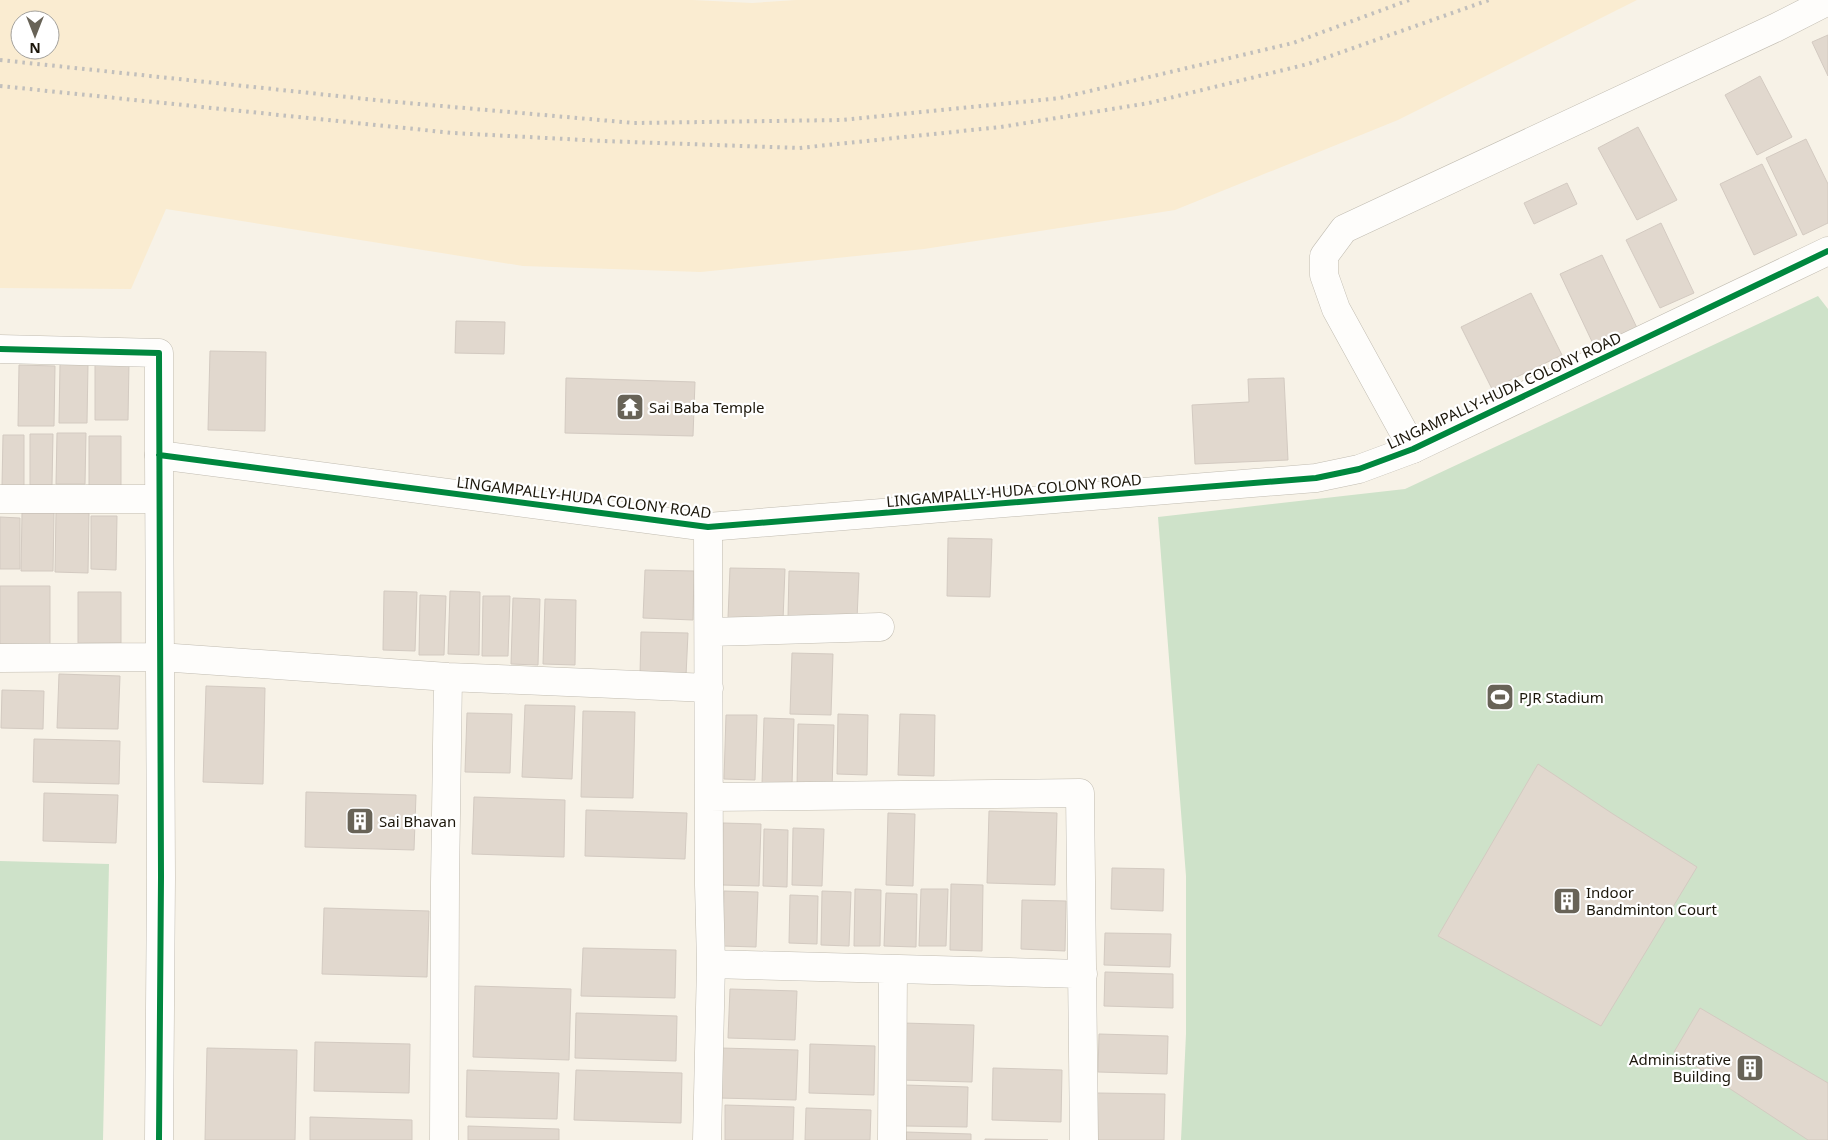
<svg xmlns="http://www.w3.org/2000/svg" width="1828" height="1140" font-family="'Noto Sans',sans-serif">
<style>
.built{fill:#faecd1;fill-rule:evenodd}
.green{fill:#cee2c9}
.building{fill:#e1d8ce;stroke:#d3cac1}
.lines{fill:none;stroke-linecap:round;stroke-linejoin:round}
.minor-casing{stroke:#c1bcb1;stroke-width:29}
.tertiary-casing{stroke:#c1bcb1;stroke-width:29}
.minor{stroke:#fefdfb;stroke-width:28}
.tertiary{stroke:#fefdfb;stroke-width:28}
.rail{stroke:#c1bfbc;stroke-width:4;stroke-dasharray:2.5 5;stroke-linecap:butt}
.cycleway-casing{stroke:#fff;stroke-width:9}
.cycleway{stroke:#00873e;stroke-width:6}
.labels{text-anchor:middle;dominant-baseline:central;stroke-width:4.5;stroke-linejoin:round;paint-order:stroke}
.street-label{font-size:15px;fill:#1b160a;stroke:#fff}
.poi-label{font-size:15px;fill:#1b160a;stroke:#fff;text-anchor:start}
</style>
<rect width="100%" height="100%" fill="#f7f2e7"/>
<path class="built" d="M0,0H693L752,3L796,0H1637L1398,120L1175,210L924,249L701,272L523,266L166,209L131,289L0,288ZM20,20H50V50H20Z"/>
<path class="green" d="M1818,296L1828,309V1140H1181L1186,1034V876L1158,517L1405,489Z
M0,861L109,864L103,1140H0Z"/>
<path class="building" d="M1828,35V76L1812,42Z
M1760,76L1792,137L1757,155L1725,95Z
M1638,127L1677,200L1637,220L1598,148Z
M1806,139L1828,184V223L1803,235L1766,158Z
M1762,164L1797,235L1754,255L1720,184Z
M1567,183L1577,204L1534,224L1524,203Z
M1661,223L1694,293L1660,308L1626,240Z
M1602,255L1638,330L1596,350L1560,274Z
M1531,293L1562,355L1492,389L1461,327Z
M456,321L505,322L504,354L455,353Z
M210,351L266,352L265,431L208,430Z
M95,361L129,362L128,420H95Z
M60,364H88L87,423H59Z
M19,365L55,366L54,426H18Z
M566,378L695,382L693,436L565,433Z
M1284,378L1288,460L1195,464L1192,405L1249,402L1248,379Z
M57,433H86L85,484H56Z
M30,434H53L52,485H30Z
M3,435H24V487L2,486Z
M89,436H121V486H89Z
M56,512L89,513L88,573L55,572Z
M22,513H54L53,571H21Z
M91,516H117L116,570L91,569Z
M0,517L20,518V569H0Z
M948,538L992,539L990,597L947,596Z
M730,568L785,569L783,620L728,618Z
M645,570L694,571L693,620L643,618Z
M789,571L859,573L857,619L788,617Z
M0,586H50V646H0Z
M384,591L417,592L415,651L383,650Z
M450,591L480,592L479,655L448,654Z
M78,592H121V643H78Z
M420,595L446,596L444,655H419Z
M483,596H510L508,656H482Z
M513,598L540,599L538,665L511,664Z
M545,599L576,600L575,665L543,664Z
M641,632L688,633L686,676L640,675Z
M792,653L833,654L831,715L790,714Z
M59,674L120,676L118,729L57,728Z
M206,686L265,688L263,784L203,782Z
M2,690L44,691L43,729L1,728Z
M525,705L575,706L572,779L522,777Z
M583,711L635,712L633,798L581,797Z
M467,713L512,714L510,773L465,772Z
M838,714L868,715L867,775L837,774Z
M900,714L935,715L934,776L898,775Z
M726,715H757L755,780L724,779Z
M764,718L794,719L792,785L762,784Z
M798,724L834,725L832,789L797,788Z
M34,739L120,741L119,784L33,782Z
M1538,764L1613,814L1697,867L1601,1026L1438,936Z
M306,792L416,795L414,850L305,847Z
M44,793L118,795L116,843L43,841Z
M474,797L565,800L564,857L472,854Z
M586,810L687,813L685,859L585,856Z
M989,811L1057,813L1055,885L987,883Z
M888,813L915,814L913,886L886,885Z
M723,823L761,824L759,886L722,885Z
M793,828L824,829L822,886L792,885Z
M764,829L788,830L787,887L763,886Z
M1112,868L1164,869L1163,911L1111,909Z
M951,884L983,885L982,951L950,950Z
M855,889L881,890L880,946H854Z
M921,889H948L946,946H919Z
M724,891L758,892L756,947L723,946Z
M822,891L851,892L849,946L821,945Z
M886,893L917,894L916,947L884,946Z
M790,895L818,896L817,944L789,943Z
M1022,900L1066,901L1065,951L1021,949Z
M324,908L429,911L427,977L322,974Z
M1105,933L1171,934L1170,967L1104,965Z
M583,948L676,950L675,998L581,996Z
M1105,972L1173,974V1008L1104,1006Z
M475,986L571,989L569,1060L473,1057Z
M730,989L797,991L795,1040L728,1038Z
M1700,1008L1828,1083V1140H1808L1674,1052Z
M576,1013L677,1016L676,1061L575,1058Z
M903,1023L974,1025L972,1082L901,1080Z
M1099,1034L1168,1036L1167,1074L1098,1072Z
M315,1042L410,1044L409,1093L314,1091Z
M810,1044L875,1046L874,1095L809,1093Z
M207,1048L297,1050L295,1140H205Z
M720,1048L798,1050L796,1100L719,1098Z
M993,1068L1062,1070L1061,1122L992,1120Z
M467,1070L559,1073L557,1119L466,1117Z
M576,1070L682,1073L681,1123L574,1120Z
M905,1085L968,1087L967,1127L905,1126Z
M1097,1093L1165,1094L1164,1140H1096Z
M725,1105L794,1107L793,1140H725Z
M806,1108L871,1110L870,1140H805Z
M310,1117L412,1120V1140H310Z
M468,1126L559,1129V1140H468Z
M906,1132L971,1134V1140H906Z
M985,1139L1048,1140H985Z"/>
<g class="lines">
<defs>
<path id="minor" d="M1413,449L1336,309L1324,275V256L1344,229L1775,28L1828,1
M159,455L161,877L159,1140
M0,499H159
M709,632L880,627
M0,658L160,657L448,677L709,688
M709,797L1080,793L1084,1140
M711,964L1083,974
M444,1140L445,883L448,677
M707,1140L711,964L709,885L708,527
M892,1140L893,969"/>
<path id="tertiary" d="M0,349L159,353V455L708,527L1316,478L1359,469L1413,449L1828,251"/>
</defs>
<use href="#minor" class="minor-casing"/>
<use href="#tertiary" class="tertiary-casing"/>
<use href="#minor" class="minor"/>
<use href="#tertiary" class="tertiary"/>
<path class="rail" d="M0,60L385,101L634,123L841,120L1060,98L1293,43L1409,0
M0,86L453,133L603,141L799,148L1001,127L1149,103L1308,64L1489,0"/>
<defs>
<path id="cycleway" d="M0,349L159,353L161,877L159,1140
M159,455L708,527L1316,478L1359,469L1413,449L1828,251"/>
</defs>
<use href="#cycleway" class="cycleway-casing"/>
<use href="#cycleway" class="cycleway"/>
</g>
<defs>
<symbol id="temple-square" viewBox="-11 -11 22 22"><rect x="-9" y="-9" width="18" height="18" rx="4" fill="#686357" stroke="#fff"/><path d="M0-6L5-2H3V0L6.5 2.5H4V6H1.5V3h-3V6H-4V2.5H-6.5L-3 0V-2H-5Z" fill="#fff"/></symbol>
<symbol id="stadium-square" viewBox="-11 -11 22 22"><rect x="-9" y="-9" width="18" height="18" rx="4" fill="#686357" stroke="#fff"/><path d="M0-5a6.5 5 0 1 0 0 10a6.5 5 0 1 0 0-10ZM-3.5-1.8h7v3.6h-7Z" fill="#fff"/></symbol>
<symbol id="building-square" viewBox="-11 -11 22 22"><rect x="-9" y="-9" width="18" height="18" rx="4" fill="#686357" stroke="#fff"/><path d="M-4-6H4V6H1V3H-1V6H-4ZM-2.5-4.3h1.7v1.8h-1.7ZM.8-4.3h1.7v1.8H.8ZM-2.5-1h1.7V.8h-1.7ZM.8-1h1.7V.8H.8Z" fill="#fff"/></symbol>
</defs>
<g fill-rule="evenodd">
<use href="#temple-square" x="614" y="391" width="32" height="32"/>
<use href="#stadium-square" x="1484" y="681" width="32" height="32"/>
<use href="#building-square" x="344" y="805" width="32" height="32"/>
<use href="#building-square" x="1551" y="885" width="32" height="32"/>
<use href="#building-square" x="1734" y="1052" width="32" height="32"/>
</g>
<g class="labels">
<g class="street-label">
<text transform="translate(1504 390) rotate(-25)">LINGAMPALLY-HUDA COLONY ROAD</text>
<text transform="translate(1014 490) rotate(-5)">LINGAMPALLY-HUDA COLONY ROAD</text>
<text transform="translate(584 497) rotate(7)">LINGAMPALLY-HUDA COLONY ROAD</text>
</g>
<g class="poi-label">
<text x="649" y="407">Sai Baba Temple</text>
<text x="1519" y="697">PJR Stadium</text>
<text x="379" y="821">Sai Bhavan</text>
<text x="1586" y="892">Indoor<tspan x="1586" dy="17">Bandminton Court</tspan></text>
<text x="1731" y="1059" text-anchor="end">Administrative<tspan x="1731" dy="17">Building</tspan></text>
</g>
</g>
<g transform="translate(35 35) rotate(180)"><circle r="24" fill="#ffffff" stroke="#a4a29d"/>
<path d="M0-4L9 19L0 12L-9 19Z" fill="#686357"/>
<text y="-8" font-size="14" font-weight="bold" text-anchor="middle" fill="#1b160a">N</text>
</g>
</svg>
